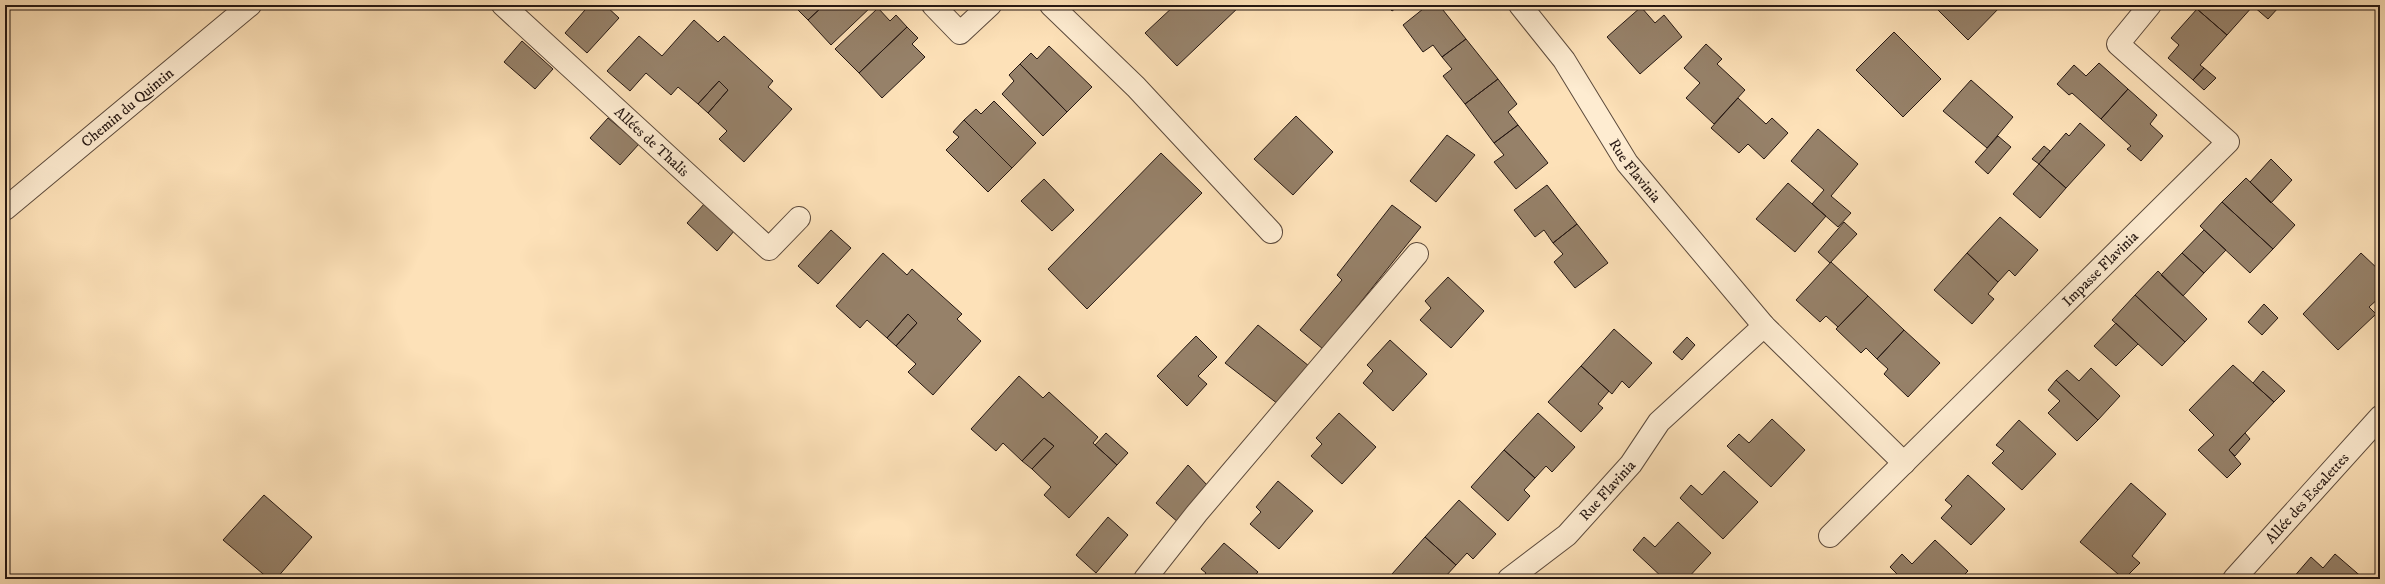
<svg xmlns="http://www.w3.org/2000/svg" width="2385" height="584" font-family="'IM FELL DW Pica',serif">
<style>
.building{fill:#968169;stroke:#261813}
.lines{fill:none;stroke-linecap:round;stroke-linejoin:round}
.minor-casing{stroke:#5c4a3c;stroke-width:24}
.minor{stroke:#feecd1;stroke-width:22}
.labels{text-anchor:middle;dominant-baseline:central;stroke-width:4;stroke-linejoin:round;paint-order:stroke}
.street-label{font-size:15px;fill:#261813;stroke:#feecd1}
</style>
<rect width="100%" height="100%" fill="#fde1b8"/>
<filter id="stains"><feTurbulence type="fractalNoise" baseFrequency=".005" numOctaves="4"/><feColorMatrix values="0 0 0 0 .2 0 0 0 0 .09 0 0 0 0 .02 0 0 0 .5 -.17"/></filter>
<radialGradient id="worn" r=".72"><stop offset=".6" stop-color="#630" stop-opacity="0"/><stop offset="1" stop-color="#630" stop-opacity=".3"/></radialGradient>
<path class="building" d="M580,5H605L619,18L587,53L565,33L585,10Z
M793,5H824L808,20Z
M824,5H873L831,45L808,20Z
M1175,5H1241L1177,66L1145,33Z
M1387,5H1400L1392,11Z
M1428,5H1439L1466,39L1442,57L1433,45L1423,52L1403,25Z
M1933,5H2002L1968,40Z
M2200,5H2277L2279,7L2268,19L2253,6L2227,35L2197,9Z
M1641,7L1655,23L1664,15L1682,37L1640,74L1607,37Z
M878,8L890,21L896,15L907,27L859,73L835,49Z
M2197,9L2227,35L2200,65L2204,68L2193,80L2168,58L2179,45L2171,38Z
M694,20L718,42L724,36L773,81L768,87L792,109L744,162L719,139L727,131L708,113L728,90L719,81L698,104L678,87L671,95L646,73L630,91L607,71L639,36L662,56Z
M907,27L918,38L912,44L925,57L882,98L859,73Z
M1894,32L1941,79L1903,117L1856,70Z
M1466,39L1498,79L1465,104L1443,76L1452,69L1442,57Z
M522,41L553,69L535,89L504,62Z
M1706,44L1722,59L1717,64L1745,90L1714,124L1686,98L1700,83L1684,68Z
M1049,46L1092,87L1067,112L1020,64L1031,53L1037,59Z
M2099,63L2128,89L2101,119L2072,93L2069,95L2057,84L2074,65L2086,76Z
M1020,64L1067,112L1043,136L1002,94L1014,81L1009,75Z
M2204,68L2216,78L2204,90L2193,80Z
M1498,79L1517,104L1508,112L1518,125L1494,143L1465,104Z
M1971,80L2013,117L1987,148L1943,111Z
M719,81L728,90L708,113L698,104Z
M2128,89L2157,115L2150,124L2163,136L2141,161L2127,149L2131,146L2101,119Z
M1738,98L1766,124L1772,118L1788,133L1764,159L1748,144L1739,153L1711,128Z
M994,101L1036,143L1012,168L964,120L976,109L981,114Z
M1296,116L1333,152L1293,195L1254,159Z
M608,118L639,144L620,165L590,138Z
M964,120L1012,168L988,192L946,150L959,137L953,132Z
M2080,123L2105,145L2066,188L2039,164L2066,133L2069,136Z
M1518,125L1548,163L1516,189L1494,162L1504,155L1494,143Z
M1818,129L1858,164L1831,196L1851,213L1838,227L1812,204L1824,190L1791,161Z
M1447,135L1475,155L1436,202L1410,181Z
M1998,136L2011,147L1988,174L1975,162Z
M2044,146L2050,151L2039,164L2032,159Z
M1161,153L1202,193L1087,309L1048,269Z
M2271,159L2292,180L2271,203L2250,182Z
M2039,164L2066,188L2040,218L2013,194Z
M2246,178L2295,225L2273,249L2222,202Z
M1044,179L1074,210L1052,231L1021,201Z
M1788,183L1826,216L1795,252L1756,219Z
M1547,185L1577,224L1553,243L1544,230L1535,237L1514,210Z
M2222,202L2273,249L2250,273L2200,226Z
M705,203L735,230L717,251L687,223Z
M1392,205L1421,227L1323,349L1300,330L1342,280L1337,275Z
M2000,217L2038,250L2015,276L2009,270L1998,282L1967,253Z
M1844,222L1857,234L1830,263L1818,252Z
M1577,224L1608,263L1575,288L1554,262L1563,254L1553,243Z
M831,230L851,248L818,284L798,266Z
M2204,230L2226,250L2204,273L2182,253Z
M883,253L907,275L912,269L962,314L957,319L981,341L933,395L908,372L916,364L896,346L917,323L908,314L887,338L867,320L860,328L836,306Z
M1967,253L1998,282L1988,294L1994,299L1972,324L1934,290Z
M2182,253L2204,273L2183,296L2161,275Z
M2361,253L2380,271V297L2369,307L2376,314L2338,350L2303,314Z
M1831,262L1868,296L1838,327L1826,316L1820,322L1796,300Z
M2158,271L2207,319L2185,342L2135,295Z
M1448,277L1484,311L1451,348L1420,320L1431,308L1425,301Z
M2135,295L2185,342L2162,366L2112,320Z
M1868,296L1904,330L1877,359L1866,348L1861,353L1836,329Z
M2264,304L2278,318L2262,335L2248,322Z
M908,314L917,323L896,346L887,338Z
M2116,323L2138,344L2116,366L2094,346Z
M1258,325L1309,366L1278,404L1225,363Z
M1614,329L1652,363L1629,388L1622,381L1612,394L1581,366Z
M1904,330L1940,363L1908,397L1884,374L1888,369L1877,359Z
M1196,336L1217,357L1198,376L1207,384L1187,406L1157,376Z
M1687,337L1695,345L1682,360L1673,352Z
M1390,340L1427,374L1393,411L1363,383L1373,371L1367,365Z
M2233,365L2274,402L2229,450L2241,464L2227,478L2198,450L2214,435L2189,410Z
M1581,366L1609,391L1598,404L1603,408L1581,432L1548,402Z
M2091,368L2120,396L2098,420L2056,380L2067,370L2079,381Z
M2263,371L2285,391L2274,402L2253,383Z
M1019,376L1043,398L1049,392L1098,437L1093,443L1117,465L1069,518L1044,495L1051,487L1032,469L1054,446L1044,438L1022,461L1003,443L996,451L971,429Z
M2056,380L2098,420L2077,441L2048,413L2060,401L2048,390Z
M1339,413L1376,447L1342,484L1311,456L1322,444L1316,438Z
M1538,413L1575,447L1552,472L1546,466L1535,478L1504,450Z
M1772,419L1805,450L1771,487L1727,446L1739,434L1749,443Z
M2019,420L2056,454L2022,490L1992,463L2004,451L1996,445Z
M1106,433L1128,453L1117,465L1095,445Z
M2245,433L2250,439L2235,456L2229,450Z
M1044,438L1054,446L1032,469L1022,461Z
M1504,450L1535,478L1524,490L1530,496L1508,521L1471,487Z
M1188,465L1209,487L1179,523L1156,503Z
M1724,471L1758,502L1723,539L1680,498L1691,485L1702,495Z
M1968,475L2005,509L1971,545L1941,518L1952,506L1945,500Z
M1278,481L1313,511L1279,549L1250,524L1261,512L1256,507Z
M2131,483L2166,514L2132,556L2140,563L2124,579L2080,542Z
M264,495L312,537L276,579H269L223,540Z
M1459,500L1496,534L1473,559L1467,553L1456,565L1425,537Z
M1108,517L1128,535L1096,573L1076,555Z
M1678,522L1711,553L1687,579H1664L1633,550L1644,537L1655,547Z
M1425,537L1456,565L1445,577L1447,579H1397L1392,574Z
M1935,540L1968,571L1960,579H1902L1890,567L1902,554L1912,564Z
M1224,543L1258,572L1252,579H1201L1206,573L1201,569Z
M2335,554L2364,579H2292L2311,557L2323,568Z"/>
<g class="lines">
<defs>
<g id="minor">
<path id="s1" d="M503,5L769,249L799,218"/>
<path d="M933,5L960,33L990,5"/>
<path d="M1051,5L1136,87L1271,232"/>
<path id="s2" d="M1520,5L1564,60L1627,163L1764,326L1904,463"/>
<path id="s3" d="M5,209L250,5"/>
<path id="s4" d="M1830,536L2228,142L2118,44L2150,5"/>
<path d="M1145,579L1197,513L1417,254"/>
<path id="s5" d="M1509,579L1567,535L1631,464L1659,422L1764,326"/>
<path id="s6" d="M2234,579L2380,417"/>
</g>
</defs>
<use href="#minor" class="minor-casing"/>
<use href="#minor" class="minor"/>
</g>
<g class="labels">
<g class="street-label">
<text stroke="none"><textPath href="#s3" startOffset="159">Chemin du Quintin</textPath></text>
<text stroke="none"><textPath href="#s1" startOffset="202">Allées de Thalis</textPath></text>
<text stroke="none"><textPath href="#s2" startOffset="202">Rue Flavinia</textPath></text>
<text stroke="none"><textPath href="#s4" startOffset="380">Impasse Flavinia</textPath></text>
<text stroke="none"><textPath href="#s5" startOffset="133">Rue Flavinia</textPath></text>
<text stroke="none"><textPath href="#s6" startOffset="109">Allée des Escalettes</textPath></text>
</g>
</g>
<rect width="2385" height="584" fill="none" stroke="#fde1b8" stroke-width="20"/>
<rect x="6" y="6" width="2373" height="572" fill="none" stroke="#261813" stroke-width="2"/>
<rect x="10" y="10" width="2365" height="564" fill="none" stroke="#261813"/>
<rect width="100%" height="100%" filter="url(#stains)"/>
<rect width="100%" height="100%" fill="url(#worn)"/>
</svg>
